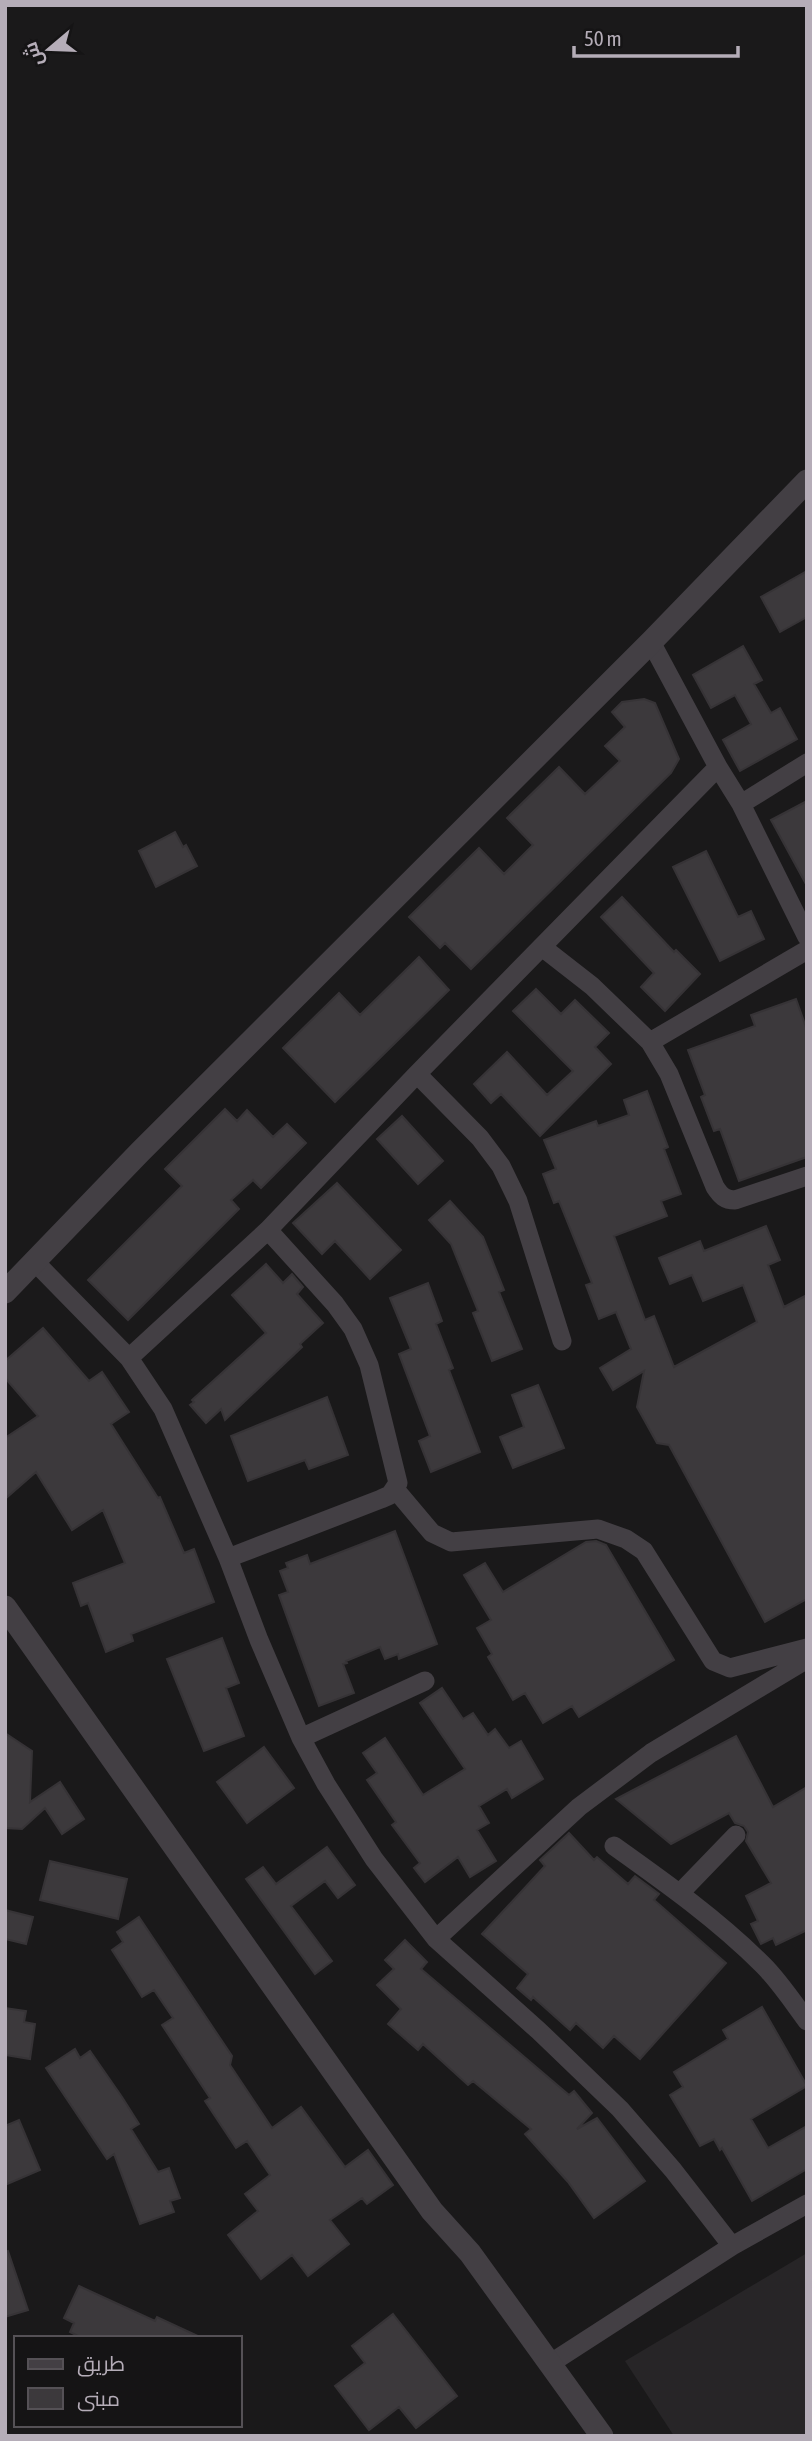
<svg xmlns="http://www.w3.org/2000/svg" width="812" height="2441" font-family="'Asap Condensed',Cairo,sans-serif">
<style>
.built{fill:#272527}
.building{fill:#3c393c;stroke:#363336;stroke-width:2}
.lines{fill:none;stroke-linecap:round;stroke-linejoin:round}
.minor{stroke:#433f44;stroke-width:19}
.tertiary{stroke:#433f44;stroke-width:23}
</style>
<rect width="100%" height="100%" fill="#1a191a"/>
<path class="built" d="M807,2253V2436H674L625,2361Z"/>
<path class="building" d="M807,571V617L780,632L761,597Z
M743,646L762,680L754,684L771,713L780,708L797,739L740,771L723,740L751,724L735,695L711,708L693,675Z
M644,699L655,703L679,759L671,773L471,969L445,943L440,948L409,917L479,848L504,874L533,845L507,818L559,767L585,794L620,761L605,746L625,727L612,712L622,702Z
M807,801V886L771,820Z
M175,832L183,847L186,845L197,866L156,887L139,851Z
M706,851L738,917L751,911L764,939L720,961L673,867Z
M622,897L674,952L676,950L700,974L665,1011L641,987L654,973L601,917Z
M419,957L449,990L335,1102L283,1048L339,993L360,1015Z
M536,989L561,1014L575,1000L609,1033L595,1047L611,1064L540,1136L501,1094L491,1103L474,1084L507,1052L547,1095L573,1071L513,1011Z
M796,999L807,1030V1157L739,1181L720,1129L714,1131L701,1097L705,1095L688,1050L755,1026L751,1015Z
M647,1091L668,1147L664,1149L681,1194L661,1201L667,1216L614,1236L645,1320L654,1316L674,1367L757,1322L743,1285L703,1301L692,1275L670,1284L659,1258L700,1241L704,1251L766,1226L780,1260L768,1265L784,1307L807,1295V1599L765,1622L669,1445L657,1443L637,1407L644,1371L613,1390L600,1368L631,1349L616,1312L599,1319L586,1285L592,1283L559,1201L554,1203L543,1174L556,1169L544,1140L596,1121L598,1126L629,1115L624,1100Z
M225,1109L237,1121L247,1110L273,1137L287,1124L306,1143L261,1188L253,1180L231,1200L239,1209L128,1320L88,1280L182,1186L165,1169Z
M402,1116L443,1161L418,1184L377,1139Z
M337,1183L401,1250L370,1279L335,1241L322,1254L293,1223Z
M450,1201L483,1237L504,1290L499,1292L522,1349L492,1361L473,1313L478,1311L451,1244L429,1220Z
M266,1264L283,1283L292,1274L303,1287L297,1294L323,1323L300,1344L302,1347L225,1420L221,1409L206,1423L190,1405L194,1402L192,1400L266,1333L232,1295Z
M428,1283L442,1321L436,1324L453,1368L449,1370L480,1452L431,1472L419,1441L430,1436L399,1354L411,1349L390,1298Z
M43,1328L89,1381L102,1372L129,1412L111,1424L158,1498L160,1497L184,1553L194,1549L214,1602L131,1634L133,1641L106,1652L88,1603L81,1606L73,1583L125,1563L103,1510L72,1530L36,1472L5,1499V1438L38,1416L5,1378V1361Z
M538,1385L564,1448L513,1468L500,1437L524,1427L512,1395Z
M327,1397L348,1455L309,1469L305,1460L248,1481L231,1436Z
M395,1531L437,1644L399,1659L398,1654L385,1659L380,1647L346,1661L347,1663L343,1664L354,1693L319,1706L279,1595L288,1592L280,1571L288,1568L286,1563L307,1555L310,1564Z
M596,1541L606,1545L674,1660L579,1717L572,1706L543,1723L525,1693L513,1700L488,1657L492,1654L477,1628L491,1620L464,1575L485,1563L503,1592L586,1542Z
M222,1638L239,1683L226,1688L244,1736L204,1751L167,1659Z
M442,1688L463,1719L473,1713L488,1735L495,1729L509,1748L521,1741L543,1779L512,1798L507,1789L479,1806L489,1823L477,1830L496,1861L470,1877L458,1857L425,1882L414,1868L420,1863L392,1825L396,1822L367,1780L377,1773L363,1753L385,1738L423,1795L465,1769L420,1703Z
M5,1733L32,1751L30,1802L60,1782L84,1819L62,1834L45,1808L22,1829L5,1828Z
M736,1736L773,1807L807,1787V1930L776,1945L773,1938L761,1944L751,1924L758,1921L746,1896L771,1883L746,1841L748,1832L744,1826L735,1823L729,1813L671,1844L616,1799Z
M264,1747L294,1788L247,1823L217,1782Z
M569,1833L594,1860L597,1857L628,1884L635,1876L659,1894L654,1900L726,1963L640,2059L614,2036L603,2048L576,2023L570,2030L533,1997L531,2000L517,1988L528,1974L482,1934L545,1866L540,1860Z
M327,1847L355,1885L338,1898L325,1881L291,1906L332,1961L315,1974L246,1879L263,1867L276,1884Z
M50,1861L127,1879L118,1919L40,1900Z
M5,1910L33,1917L26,1944L5,1939Z
M139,1917L232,2056L230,2065L272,2128L301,2107L345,2167L368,2150L393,2185L367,2204L362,2198L330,2220L349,2244L308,2276L292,2255L261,2279L228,2235L258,2211L245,2194L270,2175L247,2141L236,2148L205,2101L210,2098L162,2025L173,2018L154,1990L142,1997L112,1950L123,1942L117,1932Z
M405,1940L427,1962L421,1969L569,2095L574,2091L592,2113L577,2129L597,2118L645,2181L594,2218L568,2182L525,2134L531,2129L473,2081L468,2085L423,2044L418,2050L388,2024L401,2009L377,1985L394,1969L385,1960Z
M762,2007L807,2086L751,2119L768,2148L807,2126V2169L752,2201L722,2148L720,2150L714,2139L700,2146L670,2095L683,2087L674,2072L728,2039L723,2030Z
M5,2008L26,2011L24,2022L35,2024L30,2059L5,2055Z
M75,2049L80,2058L90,2051L122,2097L139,2124L131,2129L158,2172L169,2168L180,2198L170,2201L174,2212L140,2224L114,2154L107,2159L46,2068Z
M19,2120L40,2170L5,2185V2126Z
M8,2251L28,2310L5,2317V2252Z
M79,2286L155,2321L157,2317L202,2338H82L70,2332L74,2323L64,2318Z
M393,2314L457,2396L416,2428L399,2407L369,2430L335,2386L365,2363L352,2346Z"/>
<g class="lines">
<path class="minor" d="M651,642L718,767L741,804L807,937
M741,804L807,763
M542,947L592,986L650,1042L669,1074L715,1187C721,1196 725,1200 735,1200L807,1176
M650,1042L807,950
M417,1074L480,1138L501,1166L518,1201L562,1341
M34,1261L129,1358L163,1409L228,1558L259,1640L301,1738L326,1784L374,1859L436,1939L539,2031L620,2109L673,2170L732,2246
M129,1358L268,1230L417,1074L718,767
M395,1489L432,1533L451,1542L598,1529L626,1539L644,1551L713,1661L730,1668L807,1648
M228,1558L381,1499L390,1495L398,1483L369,1365L353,1329L335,1304L268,1230
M301,1738L425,1681
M614,1846C666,1883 718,1920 763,1965C779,1981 793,2002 807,2021
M680,1893L736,1835
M436,1939L579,1807L651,1753L807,1659
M551,2363L732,2246L807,2204"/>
<path class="tertiary" d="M5,1292L140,1152L651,642L807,481
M5,1607L432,2211L470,2253L602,2436"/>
</g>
<rect width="812" height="2441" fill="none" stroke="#b5adb8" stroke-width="14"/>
<rect x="14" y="2336" width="228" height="91" fill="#151415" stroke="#555156" stroke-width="2"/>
<rect x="28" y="2359" width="35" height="10" fill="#433f44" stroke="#555156" stroke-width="2"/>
<text x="77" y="2371" font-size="21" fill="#b5adb8">طريق</text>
<rect x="28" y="2388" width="35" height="21" fill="#3c393c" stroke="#555156" stroke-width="2"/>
<text x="77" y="2406" font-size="21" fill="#b5adb8">مبنى</text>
<g transform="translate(49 49) rotate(251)" stroke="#151415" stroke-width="5" paint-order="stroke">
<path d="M0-5L12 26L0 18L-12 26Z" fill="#b5adb8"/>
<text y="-10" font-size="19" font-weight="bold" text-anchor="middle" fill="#b5adb8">ش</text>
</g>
<path d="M574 46v10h164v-10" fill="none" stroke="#b5adb8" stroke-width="3.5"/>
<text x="584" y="46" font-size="21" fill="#b5adb8" stroke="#151415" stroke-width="5" paint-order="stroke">50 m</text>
</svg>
